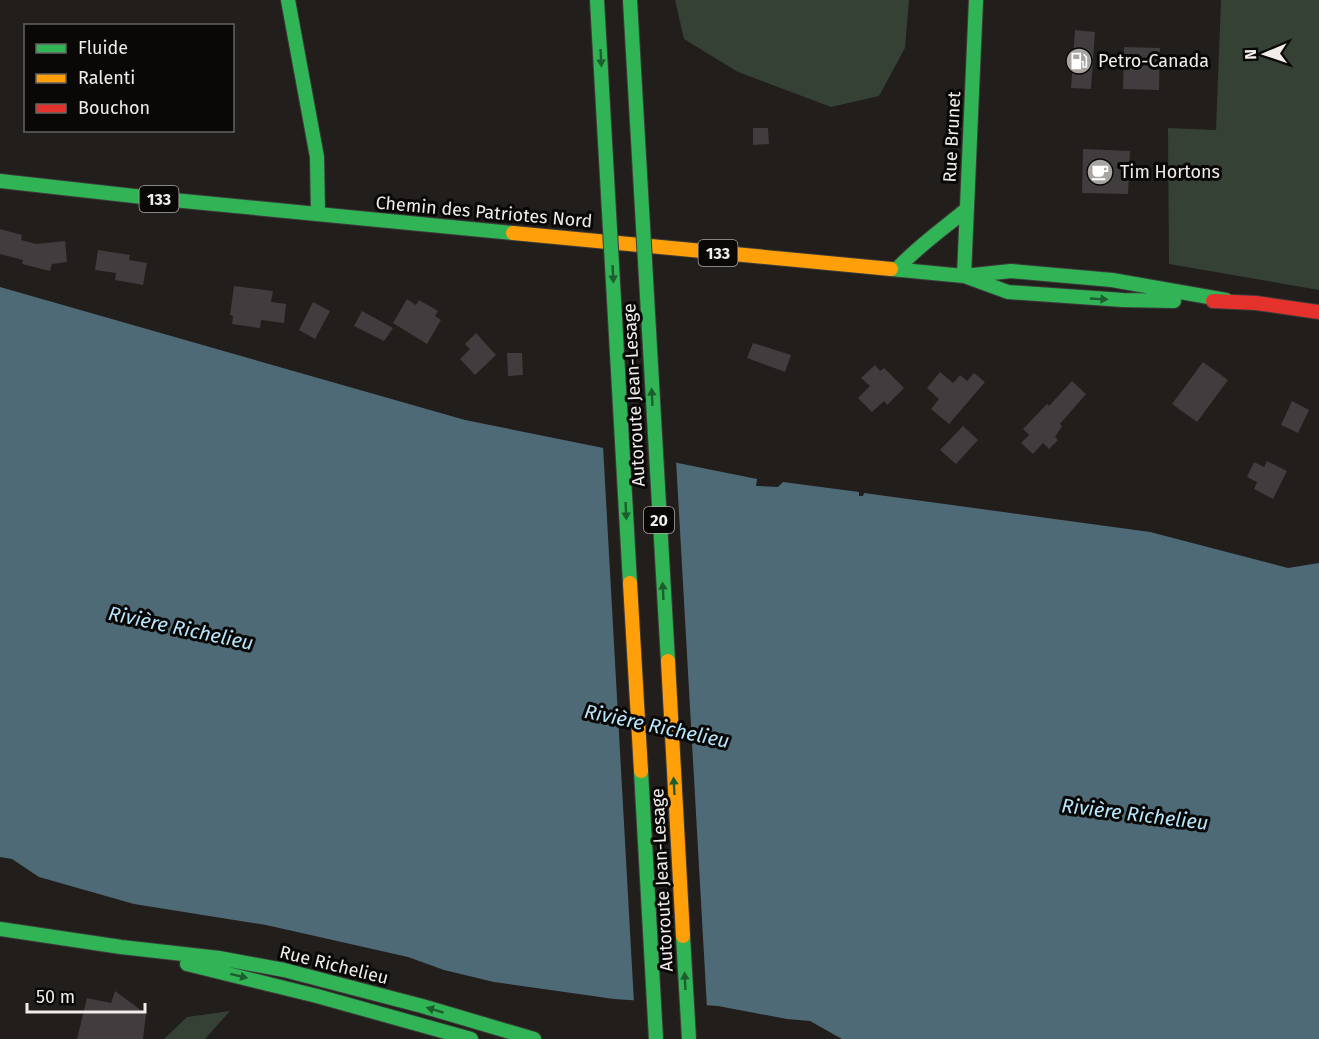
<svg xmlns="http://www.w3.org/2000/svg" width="1319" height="1039" font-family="'Fira Sans',sans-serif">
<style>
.green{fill:#354135}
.water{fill:#4e6a76}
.pier{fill:#211e1c}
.building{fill:#413c3e}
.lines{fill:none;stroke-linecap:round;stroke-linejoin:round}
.fast-casing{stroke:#3d3b3a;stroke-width:16}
.slow-casing{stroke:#3d3b3a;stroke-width:16}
.jam-casing{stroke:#3d3b3a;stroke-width:16}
.fast{stroke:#30b455;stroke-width:14}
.slow{stroke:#ff9f0a;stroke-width:14}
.jam{stroke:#e5322d;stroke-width:14}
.fast-bridge-casing{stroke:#3d3b3a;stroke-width:16;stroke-linecap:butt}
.slow-bridge-casing{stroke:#3d3b3a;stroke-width:16;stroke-linecap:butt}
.fast-bridge{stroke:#30b455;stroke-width:14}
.slow-bridge{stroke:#ff9f0a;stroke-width:14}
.oneway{fill:#1d5e2e}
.labels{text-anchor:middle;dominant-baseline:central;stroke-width:6;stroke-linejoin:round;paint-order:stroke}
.shield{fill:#0a0807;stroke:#aba8a5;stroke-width:1.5}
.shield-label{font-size:16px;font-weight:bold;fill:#f0ece9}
.poi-label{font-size:18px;fill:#f0ece9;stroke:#0a0807;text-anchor:start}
.street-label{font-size:18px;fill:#f0ece9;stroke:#0a0807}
.water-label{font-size:20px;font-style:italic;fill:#b7e6fd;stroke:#0a0807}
</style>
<rect width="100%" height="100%" fill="#211e1c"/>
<path class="green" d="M675,0H909L905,48L879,96L831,107L738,72L684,39Z
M1221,0H1319V290L1169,264L1168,128L1216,130Z
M230,1011L205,1039H164L187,1017Z"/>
<path class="water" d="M0,287L465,420L757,479L756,486L778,487L783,482L859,492V496H863L864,493L1150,532L1288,568L1319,563V1039H842L810,1021L787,1019L718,1006L614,999L494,982L444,970L408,957L266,925L134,904L39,877L12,859L0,857Z"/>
<path class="pier" d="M603,446L676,460L707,1008L634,1003Z"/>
<path class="building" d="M1075,30L1095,32L1091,89L1071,88Z
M1124,47L1160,48L1159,90L1123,89Z
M753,128H768L769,144L753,145Z
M1083,149L1130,151L1128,194L1082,193Z
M0,229L22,235L21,240L36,244L65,241L67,262L52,264L50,271L22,264L23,260L0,254Z
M98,250L130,255L129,260L147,263L143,285L115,280L116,273L95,270Z
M234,286L273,291L271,302L286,304L284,323L261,320L260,328L232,324L233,316L230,315Z
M407,299L416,305L419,300L438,311L435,316L441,320L427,344L393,323Z
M313,302L330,311L315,339L299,330Z
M362,311L393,328L384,341L354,326Z
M476,333L496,355L475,375L460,359L470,349L465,344Z
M753,343L791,355L785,372L747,358Z
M507,353H522L523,375L508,376Z
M1203,362L1228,380L1197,422L1172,404Z
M875,365L880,371L884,368L904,388L887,405L884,401L872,412L858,398L870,386L861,378Z
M940,372L953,383L960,375L967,381L974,373L985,382L949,424L931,409L939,399L927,388Z
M1072,381L1086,394L1060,424L1062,426L1055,437L1058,440L1049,449L1043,443L1033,454L1021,443L1029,435L1023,429L1047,404L1049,406Z
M1292,401L1309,410L1298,433L1281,425Z
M963,426L978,440L956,464L940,450Z
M1267,461L1287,471L1273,499L1254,489L1257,482L1247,477L1254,462L1264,467Z
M115,991L146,1014L143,1039H77L87,998L111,1003Z"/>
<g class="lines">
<defs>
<path id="fast" d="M288,0L317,157L318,214
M0,181L152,198L513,233
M891,269L964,276L1011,271L1112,280L1226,300
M897,269C918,246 943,229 967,209
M964,276L976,0
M967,277L1008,292L1123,300L1174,301
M0,929L121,947L219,958L284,970L422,1006L534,1039
M187,964L317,996L471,1039"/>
<path id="slow" d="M513,233L891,269"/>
<path id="jam" d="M1213,301L1256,303L1319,312"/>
</defs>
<use href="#fast" class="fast-casing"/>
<use href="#slow" class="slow-casing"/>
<use href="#jam" class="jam-casing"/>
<use href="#fast" class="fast"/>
<use href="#slow" class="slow"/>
<use href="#jam" class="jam"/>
<defs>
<path id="fast-bridge" d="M597,0L630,583
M630,0L668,661
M641,771L656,1039
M683,936L689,1039"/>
<path id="slow-bridge" d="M630,583L641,771
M668,661L683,936"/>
</defs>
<use href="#fast-bridge" class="fast-bridge-casing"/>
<use href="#slow-bridge" class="slow-bridge-casing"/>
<use href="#fast-bridge" class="fast-bridge"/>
<use href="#slow-bridge" class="slow-bridge"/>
</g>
<defs><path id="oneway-solid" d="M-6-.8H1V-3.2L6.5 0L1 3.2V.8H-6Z" transform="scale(1.5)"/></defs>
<g class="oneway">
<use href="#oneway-solid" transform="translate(601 58) rotate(87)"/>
<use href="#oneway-solid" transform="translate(613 274) rotate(87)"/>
<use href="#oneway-solid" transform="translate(1099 299) rotate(3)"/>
<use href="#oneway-solid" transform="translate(652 397) rotate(-93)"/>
<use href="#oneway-solid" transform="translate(626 511) rotate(87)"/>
<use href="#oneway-solid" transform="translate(663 591) rotate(-93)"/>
<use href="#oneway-solid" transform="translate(674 786) rotate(-93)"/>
<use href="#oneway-solid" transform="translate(239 976) rotate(14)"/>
<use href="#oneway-solid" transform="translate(685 981) rotate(-93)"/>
<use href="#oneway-solid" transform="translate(435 1010) rotate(-163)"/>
</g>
<defs>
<symbol id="fuel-disc" viewBox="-11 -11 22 22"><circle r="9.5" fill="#a8a4a1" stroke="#0a0807"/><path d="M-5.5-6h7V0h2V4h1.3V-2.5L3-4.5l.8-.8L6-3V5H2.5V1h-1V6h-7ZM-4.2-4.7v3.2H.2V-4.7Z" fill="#fff"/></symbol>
<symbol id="cafe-disc" viewBox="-11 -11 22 22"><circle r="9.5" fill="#a8a4a1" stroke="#0a0807"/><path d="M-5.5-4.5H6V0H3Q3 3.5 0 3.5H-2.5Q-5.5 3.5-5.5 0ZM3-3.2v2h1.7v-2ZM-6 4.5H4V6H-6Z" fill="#fff"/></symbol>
</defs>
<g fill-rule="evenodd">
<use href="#fuel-disc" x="1064" y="46" width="30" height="30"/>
<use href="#cafe-disc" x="1085" y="157" width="30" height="30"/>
</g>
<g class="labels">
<g class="shield">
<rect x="139.5" y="186" width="39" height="26" rx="4.5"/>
<rect x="698.5" y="240" width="39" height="26" rx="4.5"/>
<rect x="644" y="507" width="30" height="26" rx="4.5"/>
</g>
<g class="shield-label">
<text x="159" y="199">133</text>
<text x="718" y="253">133</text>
<text x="659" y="520">20</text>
</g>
<g class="poi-label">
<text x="1098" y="61">Petro-Canada</text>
<text x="1120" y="172">Tim Hortons</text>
</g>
<g class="street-label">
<text transform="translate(952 137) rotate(-87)">Rue Brunet</text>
<text transform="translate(484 212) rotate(5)">Chemin des Patriotes Nord</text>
<text transform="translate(634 395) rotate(-93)">Autoroute Jean-Lesage</text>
<text transform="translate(662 880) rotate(-93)">Autoroute Jean-Lesage</text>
<text transform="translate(334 965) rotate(14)">Rue Richelieu</text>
</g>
<g class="water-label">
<text transform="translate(181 628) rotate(12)">Rivière Richelieu</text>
<text transform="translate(657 726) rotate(12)">Rivière Richelieu</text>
<text transform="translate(1135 814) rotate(7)">Rivière Richelieu</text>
</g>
</g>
<rect x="24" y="24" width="210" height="108" fill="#0a0807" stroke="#666361" stroke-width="1.5"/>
<rect x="36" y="44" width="30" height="9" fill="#30b455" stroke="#666361" stroke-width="1.5"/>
<text x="78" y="54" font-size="18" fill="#f0ece9">Fluide</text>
<rect x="36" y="74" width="30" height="9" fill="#ff9f0a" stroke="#666361" stroke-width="1.5"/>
<text x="78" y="84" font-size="18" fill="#f0ece9">Ralenti</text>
<rect x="36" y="104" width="30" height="9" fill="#e5322d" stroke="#666361" stroke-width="1.5"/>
<text x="78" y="114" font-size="18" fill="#f0ece9">Bouchon</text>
<g transform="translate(1265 54) rotate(268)" stroke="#0a0807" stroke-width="4.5" paint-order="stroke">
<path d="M0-4.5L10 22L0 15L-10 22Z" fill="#f0ece9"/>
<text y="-9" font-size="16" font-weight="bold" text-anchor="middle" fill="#f0ece9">N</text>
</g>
<path d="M27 1003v9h118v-9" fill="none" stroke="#f0ece9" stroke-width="3"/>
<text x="36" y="1003" font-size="18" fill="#f0ece9" stroke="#0a0807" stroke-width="4.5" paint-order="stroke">50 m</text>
</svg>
